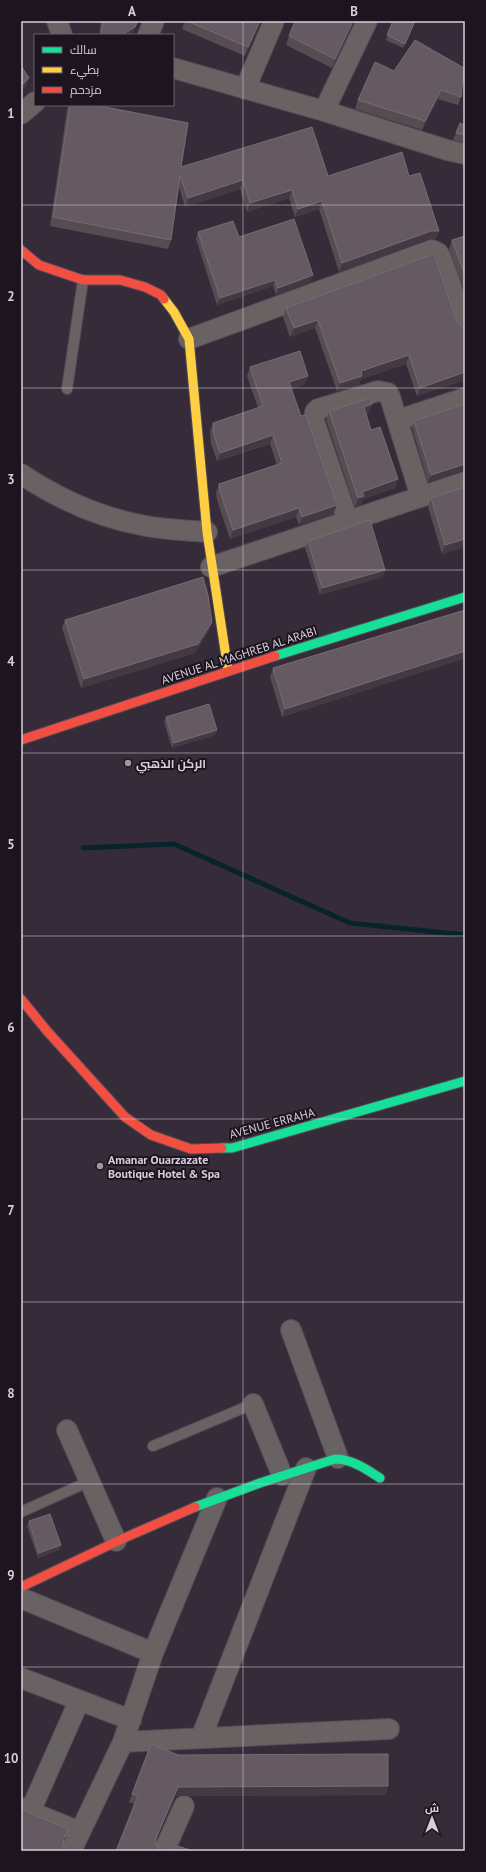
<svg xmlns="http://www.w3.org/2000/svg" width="486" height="1872" font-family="'PT Sans',Cairo,sans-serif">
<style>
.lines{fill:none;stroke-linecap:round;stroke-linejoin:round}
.stream{stroke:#06242a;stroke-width:5}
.lane-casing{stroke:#534a56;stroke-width:12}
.street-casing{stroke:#534a56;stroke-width:22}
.fast-casing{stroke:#534a56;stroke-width:11}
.slow-casing{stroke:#534a56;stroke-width:11}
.jam-casing{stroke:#534a56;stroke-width:11}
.lane{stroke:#686263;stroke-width:10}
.street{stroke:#686263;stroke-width:20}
.fast{stroke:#16e098;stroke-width:9}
.slow{stroke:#ffcf43;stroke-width:9}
.jam{stroke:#f24e42;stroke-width:9}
.wall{fill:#574c52}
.shaded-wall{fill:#443942}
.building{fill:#655a61;stroke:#776c74}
.grid{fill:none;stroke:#d9cddc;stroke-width:1;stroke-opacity:0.55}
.poi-dot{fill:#a095a3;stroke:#1c141e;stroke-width:1.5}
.labels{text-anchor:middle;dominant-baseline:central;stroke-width:4;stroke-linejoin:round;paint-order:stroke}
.street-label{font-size:12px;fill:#d9cddc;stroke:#1c141e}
.poi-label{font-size:12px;font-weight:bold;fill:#d9cddc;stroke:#1c141e;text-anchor:start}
.neatline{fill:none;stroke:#d9cddc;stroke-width:1.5}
.grid-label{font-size:13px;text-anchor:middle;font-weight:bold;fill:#d9cddc}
</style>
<rect width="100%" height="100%" fill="#362c39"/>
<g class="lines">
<path class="stream" d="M83,848L174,844L350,923L465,935"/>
<defs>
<path id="lane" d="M67,389L83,280
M153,1446L253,1404
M21,1512L90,1481"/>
<path id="street" d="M57,21L62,35
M148,35L154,21
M173,68L324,111L447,150L465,154
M245,89L274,21
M324,111L367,21
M21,114L35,102
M189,339L432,250L438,253L441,258L465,326
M398,420L465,398
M21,474C60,500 100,518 146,526C166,530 187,530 207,532
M348,521L314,421L315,412L318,409L378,391L388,393L390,397L421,497
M211,567L465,482
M291,1330L338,1458
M253,1404L282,1475
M67,1430L116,1541
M21,1598L153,1653
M21,1678L131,1720
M201,1738L306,1468
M123,1742L389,1729
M21,1808L80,1832
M30,1812L79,1701
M71,1851L123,1742L153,1653L217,1498
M164,1851L184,1806"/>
<path id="fast" d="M275,656L465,597
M222,1148H232L465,1081
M195,1507L260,1483L335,1459C352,1459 366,1469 380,1478"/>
<path id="slow" d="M164,299L174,312L189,339L207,532L228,670"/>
<path id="jam" d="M21,250L39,265L83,280H120L145,287L161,295L164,299
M21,740L275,656
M21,999L47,1031L125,1117L151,1135L191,1149L222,1148
M21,1587L122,1539L195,1507"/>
</defs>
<use href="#lane" class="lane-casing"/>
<use href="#street" class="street-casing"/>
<use href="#fast" class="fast-casing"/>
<use href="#slow" class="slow-casing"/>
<use href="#jam" class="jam-casing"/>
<use href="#lane" class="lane"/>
<use href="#street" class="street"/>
<use href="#fast" class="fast"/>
<use href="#slow" class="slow"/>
<use href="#jam" class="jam"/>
</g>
<path class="wall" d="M101,21H138L132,35H99Z
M185,21H261L245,56L182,29Z
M354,21L332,68L286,45L289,36Z
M393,21H415L403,48L386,40Z
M465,66V78H463L461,97L458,105L438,99L422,130L355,109L358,100L394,71L464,68Z
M69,105H95L181,167L328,176H409L439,231L436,239H428L339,272L319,209L295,217L289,198L247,212L240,189L185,207L179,187L171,240L168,249L50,226L67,109Z
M460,123L465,125V143L453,140Z
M198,232L239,237L313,275L310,282L276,295L273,286L217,305L196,239Z
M465,236V293L449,249L452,240Z
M286,308L457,322L460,326L465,328V380L417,396L406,364L361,379L359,385L337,391L315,328L290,337L283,317Z
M250,367L305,384L291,389L301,416L337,505L333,514L299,525L296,517L230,539L217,500L216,493L219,484L277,465L270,444L217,461L211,444L210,431L213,423L258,408L247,376Z
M465,404V437L461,471L428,482L412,428L414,421Z
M329,411L369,413L366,414L371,430L395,488L363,499L361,505L355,507L326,420Z
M431,498L465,547L442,554L428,507Z
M308,541L385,570L382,577L320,595L305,548Z
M465,610V658L282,717L270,677L273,668Z
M65,620L212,622L209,630L195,653L81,688L62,628Z
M166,717L215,735L172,748L164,722Z
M29,1521L59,1550L38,1558L27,1526Z
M151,1744L178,1755L388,1786L385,1795L175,1796L156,1840V1844L158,1849L116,1851L134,1804L129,1802Z"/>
<path class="shaded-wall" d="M138,21L132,35H122Z
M260,21H261L245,56L248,47Z
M353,21H354L332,68L335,59Z
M29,78L26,86L21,91V86Z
M441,90L438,99L422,130L425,121Z
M243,180L240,189L185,207L188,198Z
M292,190L289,198L247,212L250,203Z
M322,201L319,209L295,217L298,209Z
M431,231H439L436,239H428L339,272L342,263Z
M313,275L310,282L276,295L278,288Z
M275,280L273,286L217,305L220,298Z
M318,320L315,328L290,337L294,328Z
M409,355L406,364L361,379L359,385L337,391L340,383L361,371Z
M465,372V380L417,396L420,388Z
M308,376L305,384L286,391L289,382Z
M372,404L369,413L361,416L364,407Z
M463,431H465V437L460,438Z
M273,435L270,444L217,461L220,453Z
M465,464V471H461L428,482L431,475Z
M398,479L395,488L363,499L361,505L355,507L358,498L362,492Z
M337,505L333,514L299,525L302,517Z
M299,508L296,517L230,539L233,530Z
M465,539V547L442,554L445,545Z
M385,570L382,577L320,595L322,588Z
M212,622L209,630L195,653L81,688L84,679Z
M465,651V658L282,717L285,709Z
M217,730L215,735L172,748L174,743Z
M61,1545L59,1550L38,1558L39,1553Z
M388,1786L385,1795L175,1796L153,1847L178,1787Z"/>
<path class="building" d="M103,21H138L135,27L122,35H101Z
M187,21H260L248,47Z
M295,21H353L335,59L289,36Z
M393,21H415L405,44L387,35Z
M415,40L464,68L461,97L441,90L425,121L358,100L375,62L394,71Z
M21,66L29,78L21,86Z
M70,105H95L188,123L181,167L312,127L328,176L402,152L409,176L420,173L439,231H431L342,263L322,201L298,209L292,190L250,203L243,180L188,198L180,175L171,240L53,217Z
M460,123L465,125V135L456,133Z
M294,219L313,275L278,288L275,280L220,298L198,232L233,221L239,237Z
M465,236V275L452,240Z
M434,254L457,322L460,326L465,328V372L420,388L409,355L361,371L362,376L340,383L318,320L294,328L286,308Z
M300,351L308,376L289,382L301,416L306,415L337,505L302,517L299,508L233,530L220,491L219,484L282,463L273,435L220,453L214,435L213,423L263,406L250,367Z
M370,398L372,404L364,407L371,430L380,427L398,479L362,492L364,496L358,498L329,411Z
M465,404V431H463L465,438V464L431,475L414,421Z
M465,487V539L445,545L431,498Z
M370,520L385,570L322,588L308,541Z
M203,577L208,595L212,622L198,644L84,679L65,620Z
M465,610V651L285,709L273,668Z
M209,704L217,730L174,743L166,717Z
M50,1514L61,1545L39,1553L29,1521Z
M151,1744L178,1755L388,1754V1786L178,1787L156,1838V1844L158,1849L160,1851H116L138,1796L132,1794Z
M21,1809L68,1829L64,1838L63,1845L60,1851H21Z
M178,1846L193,1851H174Z"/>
<path class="grid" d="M243,21V1851M21,205H465M21,388H465M21,570H465M21,753H465M21,936H465M21,1119H465M21,1302H465M21,1484H465M21,1667H465"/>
<g class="poi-dot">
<circle cx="128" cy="763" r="4"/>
<circle cx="100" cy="1166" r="4"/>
</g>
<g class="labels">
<g class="street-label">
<text transform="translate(239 655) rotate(-18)">AVENUE AL MAGHREB AL ARABI</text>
<text transform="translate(272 1123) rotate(-15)">AVENUE ERRAHA</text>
</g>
<g class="poi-label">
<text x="136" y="763">الركن الذهبي</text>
<text x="108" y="1159">Amanar Ouarzazate<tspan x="108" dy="14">Boutique Hotel &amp; Spa</tspan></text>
</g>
</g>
<rect width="486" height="1872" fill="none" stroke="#1c141e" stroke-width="44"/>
<rect x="34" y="34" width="140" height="72" fill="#1c141e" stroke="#685e6a"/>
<rect x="42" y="47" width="20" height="6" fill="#16e098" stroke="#685e6a"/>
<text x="70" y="54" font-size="12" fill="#d9cddc">سالك</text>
<rect x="42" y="67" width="20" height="6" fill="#ffcf43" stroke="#685e6a"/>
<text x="70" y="74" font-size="12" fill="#d9cddc">بطيء</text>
<rect x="42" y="87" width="20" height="6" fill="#f24e42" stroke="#685e6a"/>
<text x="70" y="94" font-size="12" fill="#d9cddc">مزدحم</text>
<g transform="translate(432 1818)" stroke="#1c141e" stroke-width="3" paint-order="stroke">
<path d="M0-3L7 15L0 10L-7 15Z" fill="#d9cddc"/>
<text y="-6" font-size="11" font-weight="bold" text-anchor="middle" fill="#d9cddc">ش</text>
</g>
<rect x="22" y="22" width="442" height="1828" class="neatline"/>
<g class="grid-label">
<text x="132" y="16">A</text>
<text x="354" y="16">B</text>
<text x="11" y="118">1</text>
<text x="11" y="301">2</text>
<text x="11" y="484">3</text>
<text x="11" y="666">4</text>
<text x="11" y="849">5</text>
<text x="11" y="1032">6</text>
<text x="11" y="1215">7</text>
<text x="11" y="1398">8</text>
<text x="11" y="1580">9</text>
<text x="11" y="1763">10</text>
</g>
</svg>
